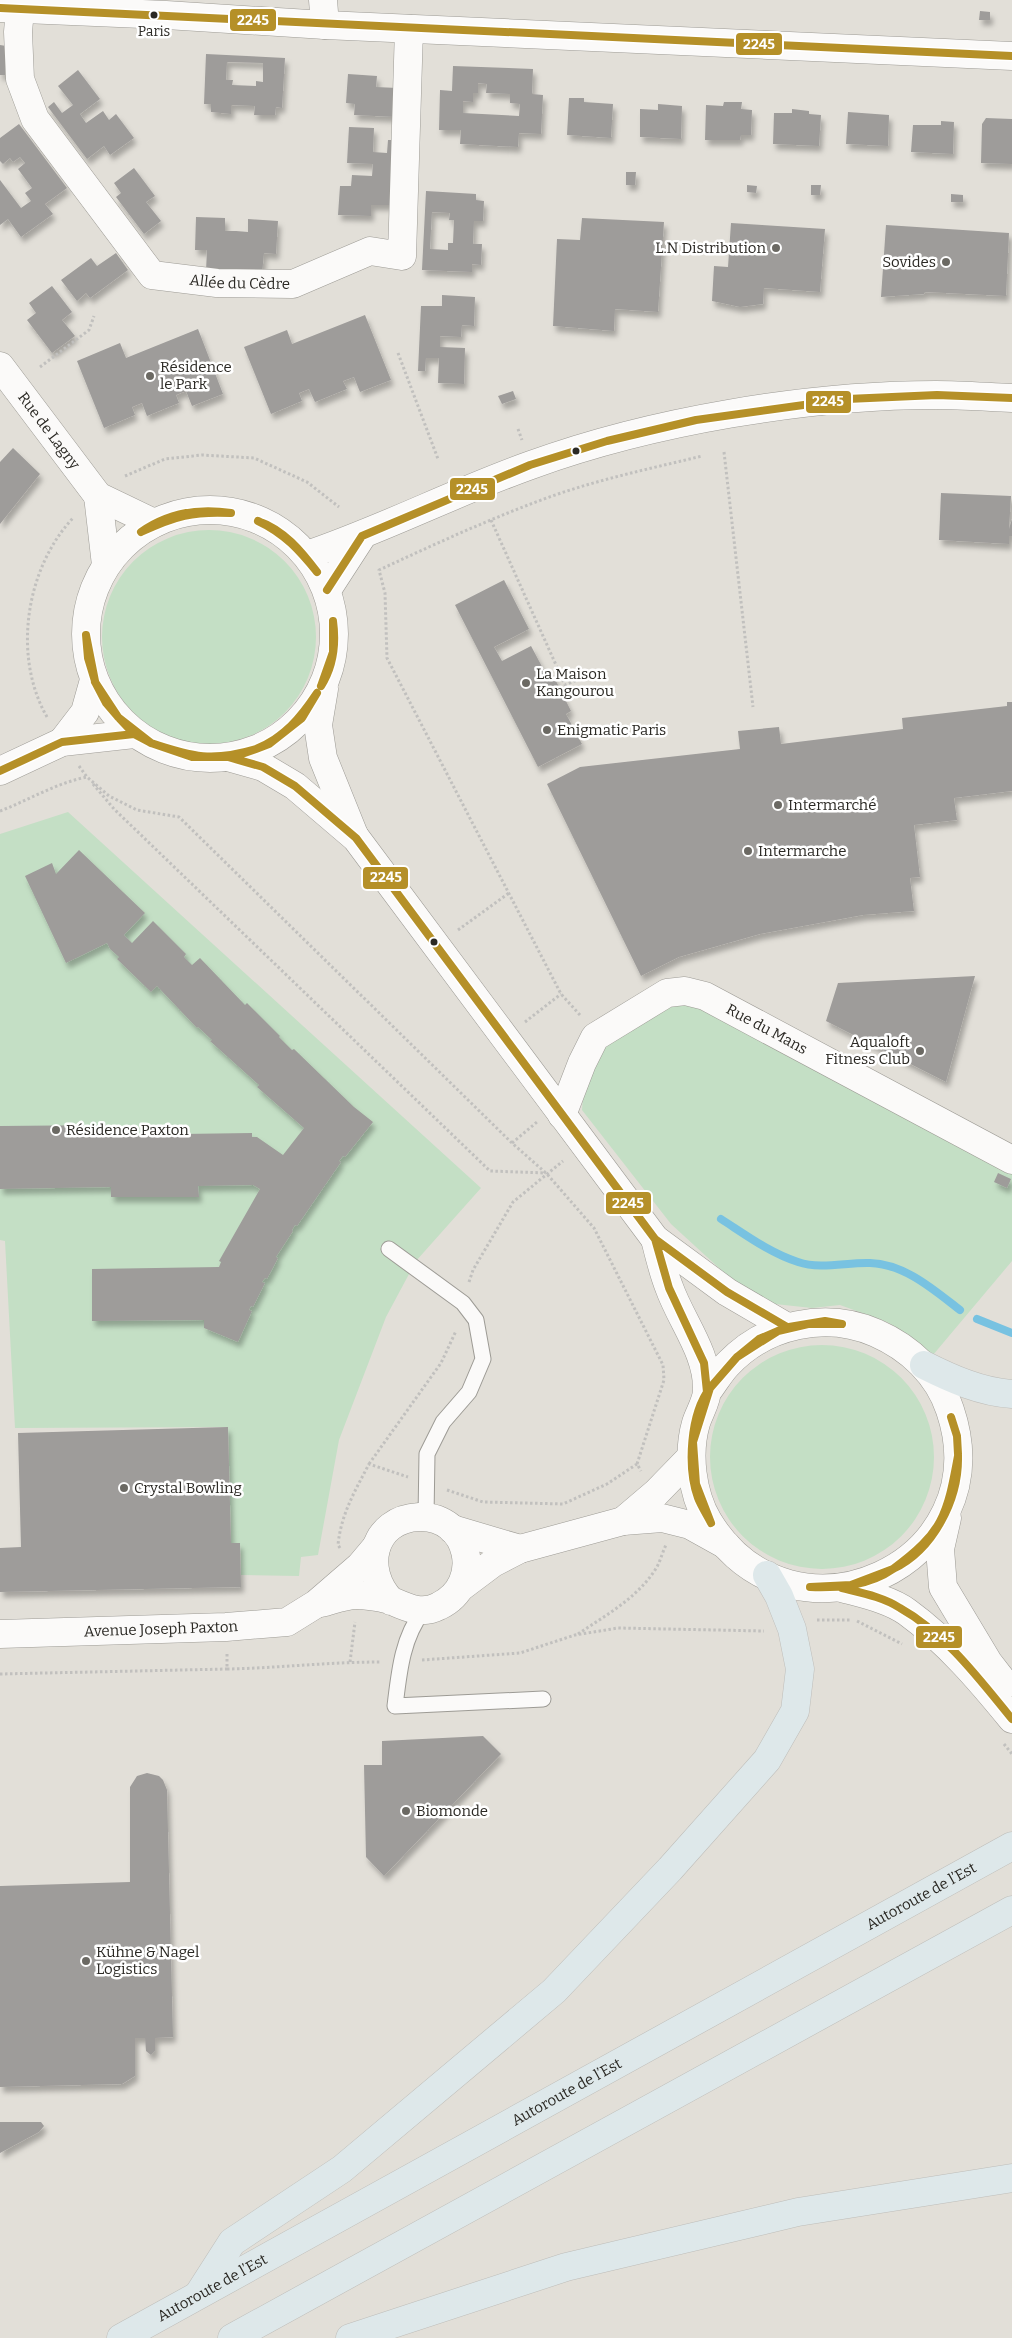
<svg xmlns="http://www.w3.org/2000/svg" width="1012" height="2338" font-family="Bitter,serif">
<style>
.green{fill:#c4dfc5}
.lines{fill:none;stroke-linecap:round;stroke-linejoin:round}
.stream{stroke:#78c2e1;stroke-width:8}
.building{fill:#9e9c9a;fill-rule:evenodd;filter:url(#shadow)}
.lane-casing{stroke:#9d9b95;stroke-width:17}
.street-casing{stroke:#9d9b95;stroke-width:29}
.secondary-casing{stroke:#9d9b95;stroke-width:29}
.highway-casing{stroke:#bebdb9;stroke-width:29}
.path{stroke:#c1c0be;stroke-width:3;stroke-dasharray:2.5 2.5;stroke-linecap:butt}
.lane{stroke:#fbfaf9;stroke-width:15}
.street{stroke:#fbfaf9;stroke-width:28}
.secondary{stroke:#fbfaf9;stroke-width:28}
.highway{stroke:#dee8ea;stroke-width:28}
.bus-1-casing{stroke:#fff;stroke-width:11}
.bus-1{stroke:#b59028;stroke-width:8}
.bus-dot{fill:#2b2924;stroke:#fff;stroke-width:2}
.poi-dot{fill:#6b6963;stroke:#fff;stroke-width:2}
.labels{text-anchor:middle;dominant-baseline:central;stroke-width:5;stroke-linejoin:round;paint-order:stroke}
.bus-label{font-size:14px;fill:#2b2924;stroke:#fff}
.poi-label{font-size:15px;fill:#2b2924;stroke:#fff;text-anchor:start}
.street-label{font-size:15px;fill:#2b2924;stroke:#fff}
.line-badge{stroke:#fff;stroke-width:2}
.badge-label{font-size:14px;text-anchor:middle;font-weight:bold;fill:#fff}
</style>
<defs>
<filter id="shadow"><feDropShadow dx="3" dy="5.5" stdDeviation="2.5" flood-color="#0004"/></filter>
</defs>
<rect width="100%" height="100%" fill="#e2dfd8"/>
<path class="green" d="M102 637a107 107 0 1 1 214 0a107 107 0 1 1-214 0Z
M68,812L481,1188L416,1261L386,1317L339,1440L318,1555L301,1557L299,1576L241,1575L240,1543H231L228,1427L15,1428L5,1241L0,1240V834Z
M683,997L1012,1166V1261L933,1355L907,1334L887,1322L840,1305L812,1308L775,1304L743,1290L671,1224L582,1110L583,1096L606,1040Z
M710 1457a112 112 0 1 1 224 0a112 112 0 1 1-224 0Z"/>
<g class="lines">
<path class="stream" d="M721,1219C746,1235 770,1253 798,1262C821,1270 847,1262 870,1263C905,1264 934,1290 960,1310
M977,1319L1012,1333"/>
</g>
<path class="building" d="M980,11L990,12V20H979Z
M0,45L6,46L5,75H0Z
M206,54L285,58L282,108L276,107L275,115H254L255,106L231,105V114L211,112V104H204ZM227,62L263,63V82L256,81V86L232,85L233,80H226Z
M453,66L533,69L532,94L543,95L541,134L519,133L518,147L460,144L461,130H439L440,90L452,91ZM478,83L487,84L486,93L510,94V103L520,104L519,116L463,113V101L473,102V93H478Z
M78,70L100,99L80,114L86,123L103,111L109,120L116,114L134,138L110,155L104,146L87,159L48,107L54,102L62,113L73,105L58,86Z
M348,74L377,76L376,87L397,88L396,117L354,115L355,104L346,103Z
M569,98H584V102L613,104L611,138L567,135Z
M724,102H742L741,109L752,110L751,135H741L740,140H705L706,105L723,106Z
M658,104L682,106L681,139L640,137V109L658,110Z
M792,109L809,111V114L821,115L819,146L773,144L774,113H792Z
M848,112L889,115L888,146L846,144Z
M986,118L1012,119V164L981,163L982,124Z
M941,121L954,122L953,154L911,152L913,125H941Z
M19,124L67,188L45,204L53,214L21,237L8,219L0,225V180L21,208L31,201L25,193L32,188L18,169L25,163L20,157L13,162L10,158L3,164L0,161V138Z
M349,127L374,128L373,152L387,153L388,140H395L392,205H371V216L338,215L340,186H351L352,175L372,176L373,164L347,163Z
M134,168L155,196L146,202L161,221L144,234L116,197L121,193L114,183Z
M626,172H636L635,185H626Z
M747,185L757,186L756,193L747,192Z
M811,185H821L820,195H811Z
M426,191L476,194V200L484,201L483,221H474L473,244H482L481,265L472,264V272L422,270ZM432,212L450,213L449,220H454L453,243H448V250L430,249Z
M951,194L963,195V202H951Z
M196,217L225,218V231H236L248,232V219L278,221L276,254L264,253L262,274L206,271L207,250H195Z
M582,218L664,222L658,312L615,309L614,331L553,326L557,239L580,240Z
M731,223L825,229L820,292L764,288L763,304L740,307L712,301L714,266L728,267Z
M886,225L1009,233L1006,296L925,292L924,294L881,297Z
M116,253L128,270L90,298L86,293L77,301L61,280L91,258L97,266Z
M52,286L72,312L62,320L75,336L52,353L27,320L36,313L29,303Z
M442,295L475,297L474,326L462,325L461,337L440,336V347L465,348L464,384L438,383L439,358H426L425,371H418L421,306H442Z
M365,315L391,380L360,392L354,377L343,381L347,389L315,402L309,389L299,393L302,401L271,414L244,347L287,330L292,344Z
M198,329L223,394L192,406L186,391L176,395L179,403L147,416L142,403L132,407L135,415L104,428L77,361L120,343L126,358Z
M513,391L516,399L502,404L498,396Z
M13,448L40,474L0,524V462Z
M941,493L1011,496L1009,529L1012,519V536H1009V544L939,540Z
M504,580L529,629L494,647L502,661L531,646L547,676L552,673L571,711L566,714L582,744L538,767L455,605Z
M1007,702H1012V791L954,798L957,820L914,825L920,877L910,878L914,911L863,915L760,934L679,957L641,976L547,784L580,767L740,749L738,731L779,727L781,744L903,729L902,718L1007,706Z
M79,850L145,913L124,935L132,943L153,921L186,954L184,957L192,965L200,958L245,1005L247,1003L280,1036L279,1037L292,1050L294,1049L354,1107L373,1122L345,1157L343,1156L339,1161L341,1162L297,1226L295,1225L292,1230L293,1231L276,1257L278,1258L267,1279L265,1278L262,1282L265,1283L253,1307L251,1306L249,1310L252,1311L238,1342L204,1328V1320L92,1321V1269L219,1267L221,1262L219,1261L260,1189L253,1185L198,1186L199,1197H111V1187L0,1189V1126L112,1125L111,1135L252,1133V1137H257L283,1155L304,1128L257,1087L259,1085L210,1041L212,1040L198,1027L197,1028L157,986L151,992L117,959L119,957L110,949L107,943L66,963L25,876L52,863L56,874Z
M975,976L946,1082L826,1021L838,983Z
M998,1173L1011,1179L1007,1188L994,1182Z
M228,1427L231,1543H240L241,1587L0,1592V1548L21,1547L18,1433Z
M483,1736L501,1754L384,1876L366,1857L364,1765H382V1741Z
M147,1773L159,1776L163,1780L167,1790L173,2037L155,2038V2051L151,2055L146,2051L145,2038H135V2076L122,2084L0,2087V1886L130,1882V1787L137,1776Z
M0,2122H41L44,2126L39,2132L0,2153Z"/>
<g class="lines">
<defs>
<path id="lane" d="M389,1249L463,1303L476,1320L483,1359L469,1392L443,1422L427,1454L426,1517
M423,1611C402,1638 399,1673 395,1706L543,1699"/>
<g id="street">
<path d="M323,0L325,25"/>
<path d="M0,8L166,15L325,25L1012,56"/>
<path id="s1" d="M20,9L18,32L20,79L35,119L152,275L217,283L293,284L370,251L402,256L409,29"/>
<path d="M307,555C384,529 455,492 531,465C652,421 808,395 936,395C962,395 987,397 1012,398"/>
<path d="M327,590L362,536"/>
<path d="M62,742L85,712L94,680"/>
<path d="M0,771L62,742L134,734"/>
<path id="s2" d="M562,1115L582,1063L595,1037L667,993L685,991L705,996L1012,1160"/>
<path d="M623,1521L656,1493L691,1457"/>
<path d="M452,1529L520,1549"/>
<path d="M461,1587L493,1563L520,1549L623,1521L662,1518L690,1525L726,1545"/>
<path d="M321,1603C333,1600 347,1594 359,1595C368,1596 383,1597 392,1601C408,1608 422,1615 439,1606C485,1584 470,1515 419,1517C372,1519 361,1570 391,1601"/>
<path id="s3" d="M0,1634L226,1627L287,1622L316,1604L360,1566L376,1547"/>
</g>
<g id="secondary">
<path id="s4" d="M0,366L98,496L154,523"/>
<path d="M98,496L106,565"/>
<circle cx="210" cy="634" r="124"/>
<path d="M324,689L318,725L323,758L354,835"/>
<path d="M228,757L263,767L295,786L356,838L655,1239L727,1292L787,1327"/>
<path d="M655,1239C659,1255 663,1272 669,1287C681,1321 708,1353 707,1390C707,1401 699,1413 696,1423C687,1454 692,1494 708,1521C793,1660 1002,1564 950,1410C938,1374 910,1348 876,1333C826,1311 766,1324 728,1364C720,1372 714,1383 707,1392"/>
<path d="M947,1518L940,1549L943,1587L988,1662L1005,1684"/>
<path d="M842,1588C863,1594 889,1599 907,1612C947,1641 981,1681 1012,1719"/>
</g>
<g id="highway">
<path d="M924,1365C952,1379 981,1392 1012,1394"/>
<path d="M200,2292L232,2242L342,2169L554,1991L670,1869L767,1760L795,1711L800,1669L792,1629L779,1596L767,1575"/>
<path id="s5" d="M121,2338L1012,1846"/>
<path d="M232,2338L1012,1910"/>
<path d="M350,2338L566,2267L798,2212L1012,2178"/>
</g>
</defs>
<use href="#lane" class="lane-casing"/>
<use href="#street" class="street-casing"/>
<use href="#secondary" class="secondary-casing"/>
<use href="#highway" class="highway-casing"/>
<path class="path" d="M398,353L438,459
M40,367L89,330L94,316
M518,429L522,440
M724,452L753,707
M125,476L165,459L202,455L254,458L307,482L339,507
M491,520L565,685L577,680
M47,717C12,656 26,568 73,518
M79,766L87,777
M93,784L114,809L490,1171L546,1173
M0,811C29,800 56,783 87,777L109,796L137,810L179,817L512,1143L547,1174L594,1228L663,1365L664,1380L637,1464L641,1471
M458,930L509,893
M580,1015L561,994L387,658L385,593L379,570C433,545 487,520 544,499C595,480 649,469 702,456
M525,1022L561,994
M512,1143L537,1122
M469,1282L473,1270L513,1202L563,1161
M369,1464L441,1363L456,1331
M447,1490L483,1502L563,1504L607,1484L637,1464
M340,1548L338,1545C341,1514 355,1491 369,1464L408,1477
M817,1620H851
M857,1621L902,1644
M578,1634C606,1615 636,1599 655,1570C660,1563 662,1553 666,1545
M227,1654V1669C278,1668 329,1662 380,1662
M422,1660L520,1653L575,1635L618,1628L764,1631
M350,1662L355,1622
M0,1674L227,1669
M1004,1744L1012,1754"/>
<use href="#lane" class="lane"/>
<use href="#street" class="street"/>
<use href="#secondary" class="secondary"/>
<use href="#highway" class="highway"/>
<defs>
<path id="bus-1" d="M0,8L1012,56
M258,521C284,530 301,551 317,572
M258,521C284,533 300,551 317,572
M141,532C168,513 199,508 231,513
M141,532C175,516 193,511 231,513
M327,590L362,536L530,465L607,441L696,420L847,399L937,395L1012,398
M86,635L95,681
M86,635L88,658L95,681
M95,682L118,717
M95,682L106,703L118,717
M321,686L333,652V621
M321,686C333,667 336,643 333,621
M119,718L151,743
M119,718L134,734L151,743
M151,743C193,757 212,762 256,749
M151,743L192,757H233L256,749
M256,749C284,738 301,717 317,693
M256,749L269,744L302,718L317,693
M228,757L263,767L295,786L356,838L655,1239L727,1292L787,1327
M0,771L62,742L134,734
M655,1239L669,1288L704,1363L707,1392
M778,1331L783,1328L825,1321L842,1324
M778,1331L808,1324H842
M737,1357L759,1339L778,1331
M737,1357L778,1331
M710,1388L693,1442L696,1484L711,1523
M710,1388C690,1414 687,1467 698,1498C701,1506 707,1515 711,1523
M710,1388L737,1357
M710,1388L737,1357
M951,1417L957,1436L958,1454
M893,1569C943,1532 947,1516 958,1456
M893,1569C933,1550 959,1500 958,1456
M810,1587C838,1588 869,1586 893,1569
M810,1587L851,1585L893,1569
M842,1588C862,1593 883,1597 900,1608C945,1633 980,1680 1012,1719"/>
</defs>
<use href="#bus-1" class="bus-1-casing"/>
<use href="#bus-1" class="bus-1"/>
</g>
<g class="bus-dot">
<circle cx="154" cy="15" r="4.5"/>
<circle cx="576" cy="451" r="4.5"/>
<circle cx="434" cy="942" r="4.5"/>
</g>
<g class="poi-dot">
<circle cx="776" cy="248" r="5"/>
<circle cx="946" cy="262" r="5"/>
<circle cx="150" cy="376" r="5"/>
<circle cx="526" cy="683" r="5"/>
<circle cx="547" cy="730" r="5"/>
<circle cx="778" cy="805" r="5"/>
<circle cx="748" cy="851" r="5"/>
<circle cx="920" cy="1051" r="5"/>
<circle cx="56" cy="1130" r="5"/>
<circle cx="124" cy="1488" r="5"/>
<circle cx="406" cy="1811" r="5"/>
<circle cx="86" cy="1961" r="5"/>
</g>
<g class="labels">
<g class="bus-label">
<text x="154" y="31">Paris</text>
</g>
<g class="poi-label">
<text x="766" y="248" text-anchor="end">L.N Distribution</text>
<text x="936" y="262" text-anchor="end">Sovides</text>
<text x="160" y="367">Résidence<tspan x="160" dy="17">le Park</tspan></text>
<text x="536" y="674">La Maison<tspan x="536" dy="17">Kangourou</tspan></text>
<text x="557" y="730">Enigmatic Paris</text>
<text x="788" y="805">Intermarché</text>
<text x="758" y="851">Intermarche</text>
<text x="910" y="1042" text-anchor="end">Aqualoft<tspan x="910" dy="17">Fitness Club</tspan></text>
<text x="66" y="1130">Résidence Paxton</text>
<text x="134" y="1488">Crystal Bowling</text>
<text x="416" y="1811">Biomonde</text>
<text x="96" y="1952">Kühne &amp; Nagel<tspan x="96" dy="17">Logistics</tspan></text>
</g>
<g class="street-label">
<text stroke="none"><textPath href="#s1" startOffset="396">Allée du Cèdre</textPath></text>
<text stroke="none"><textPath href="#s4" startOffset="81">Rue de Lagny</textPath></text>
<text stroke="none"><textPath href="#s2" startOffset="278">Rue du Mans</textPath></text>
<text stroke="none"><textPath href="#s3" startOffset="161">Avenue Joseph Paxton</textPath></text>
<text stroke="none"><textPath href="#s5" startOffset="914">Autoroute de l’Est</textPath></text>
<text stroke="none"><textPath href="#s5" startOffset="509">Autoroute de l’Est</textPath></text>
<text stroke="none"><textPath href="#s5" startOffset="104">Autoroute de l’Est</textPath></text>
</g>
</g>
<g class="line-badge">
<rect x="229" y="8" width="48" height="24" rx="5" fill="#b59028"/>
<rect x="735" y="32" width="48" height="24" rx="5" fill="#b59028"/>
<rect x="805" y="390" width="47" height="24" rx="5" fill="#b59028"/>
<rect x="449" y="477" width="47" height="24" rx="5" fill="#b59028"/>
<rect x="362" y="866" width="47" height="24" rx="5" fill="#b59028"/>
<rect x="605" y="1191" width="47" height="24" rx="5" fill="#b59028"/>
<rect x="915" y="1625" width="48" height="24" rx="5" fill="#b59028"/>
</g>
<g class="badge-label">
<text x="253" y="25">2245</text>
<text x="759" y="49">2245</text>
<text x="828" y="406">2245</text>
<text x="472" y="494">2245</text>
<text x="386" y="882">2245</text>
<text x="628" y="1208">2245</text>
<text x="939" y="1642">2245</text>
</g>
</svg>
